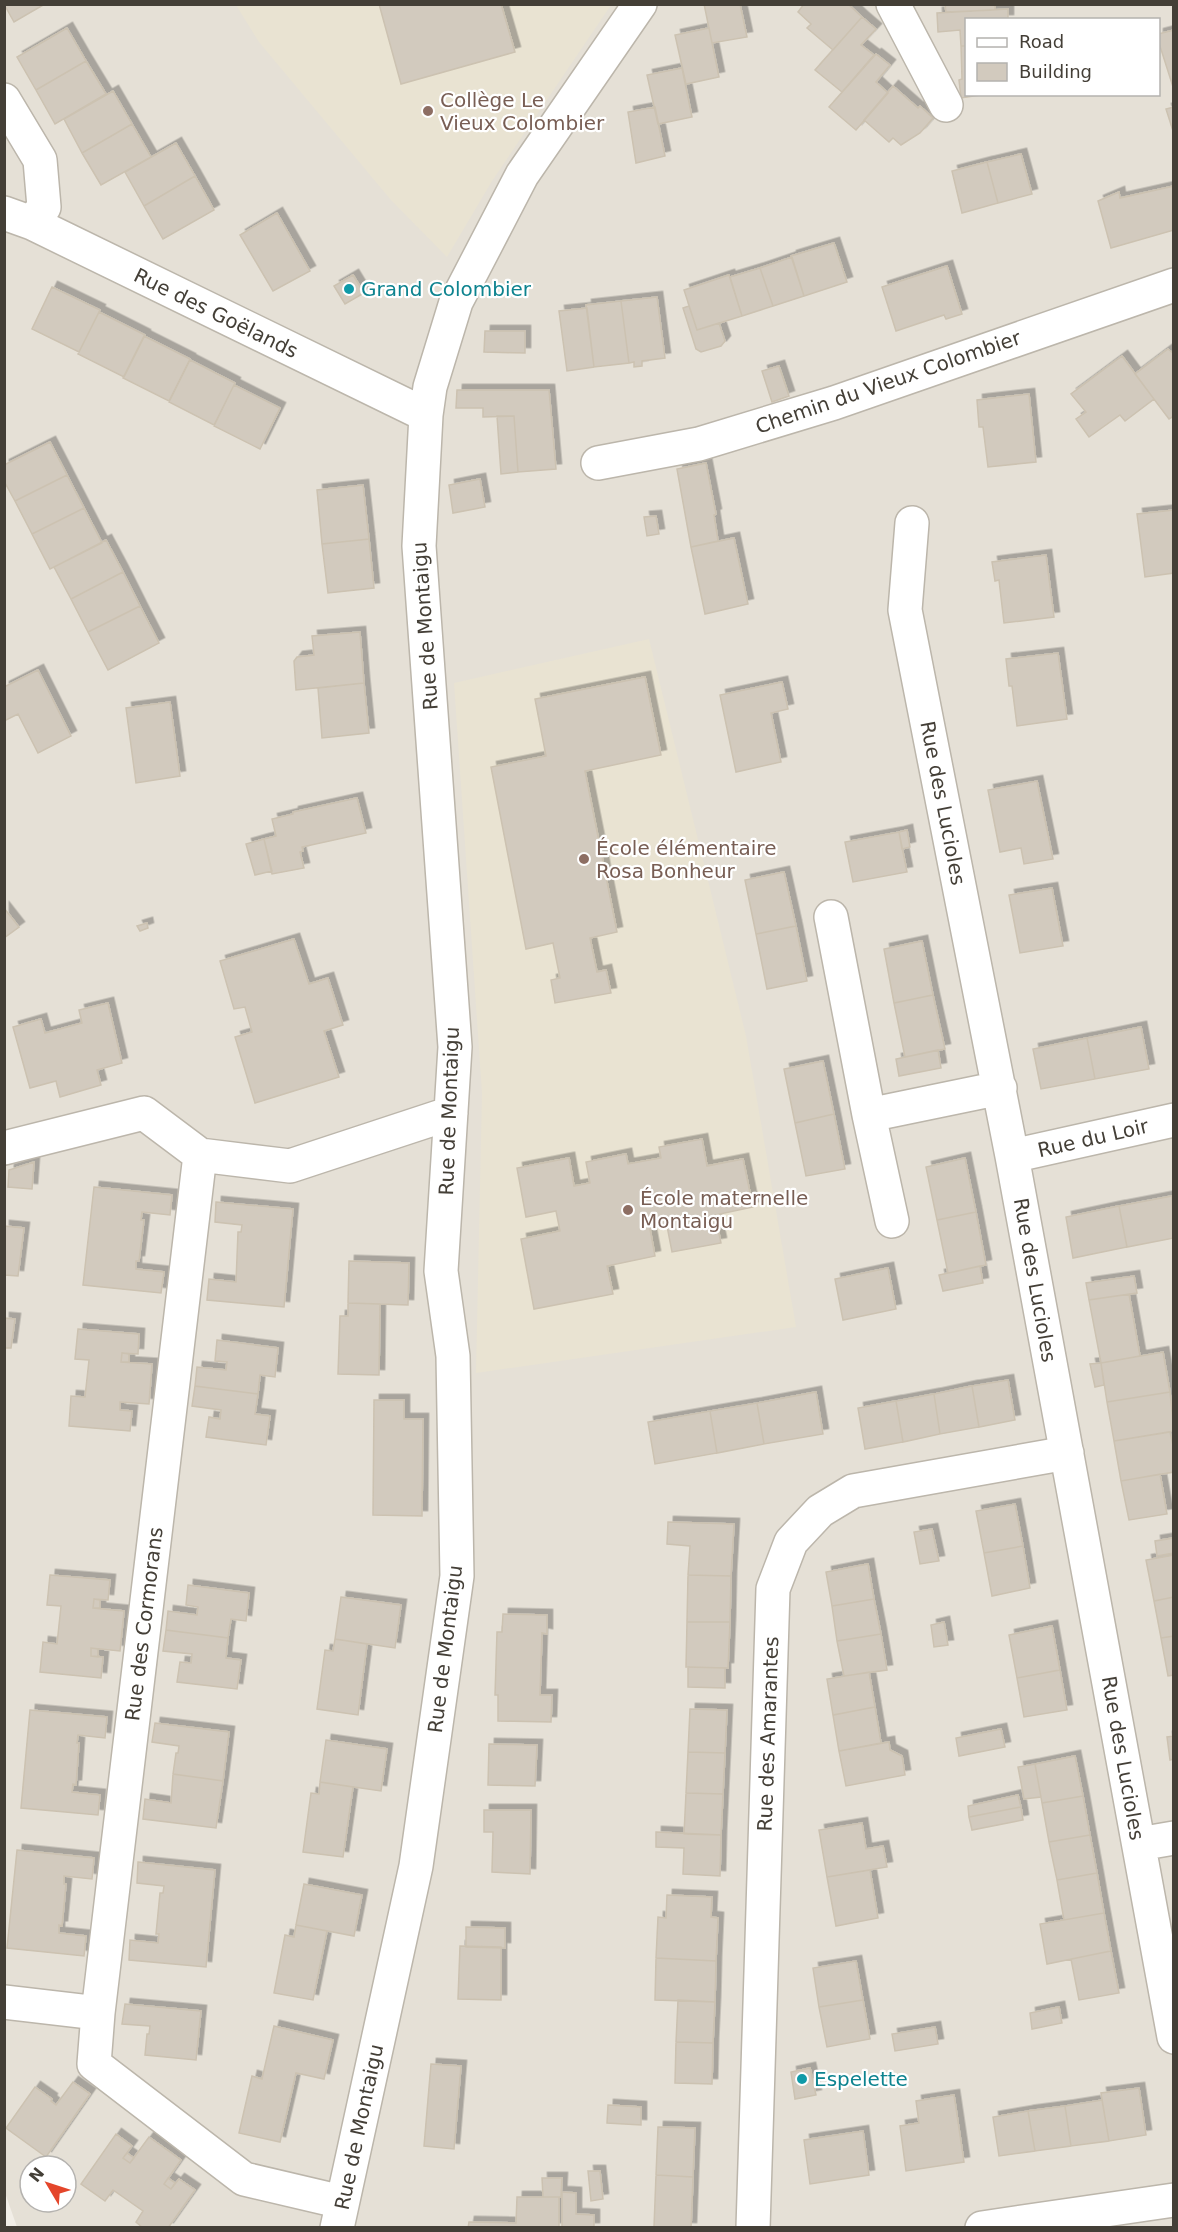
<svg xmlns="http://www.w3.org/2000/svg" width="1178" height="2232" font-family="'DejaVu Sans',sans-serif">
<style>
.residential{fill:#e5e0d6;fill-rule:evenodd}
.education{fill:#e9e3d2}
.building{fill:#d2cabe;stroke:#ccc2b1;stroke-width:1.5;filter:url(#shadow)}
.lines{fill:none;stroke-linecap:round;stroke-linejoin:round}
.minor-casing{stroke:#bcb6ab;stroke-width:36}
.minor{stroke:#fff;stroke-width:33}
.education-dot{fill:#8d6e63;stroke:#fff;stroke-width:2}
.culture-dot{fill:#0f9aa8;stroke:#fff;stroke-width:2}
.labels{text-anchor:middle;dominant-baseline:central;stroke-width:4.5;stroke-linejoin:round;paint-order:stroke}
.education-label{font-size:20px;fill:#785e54;stroke:#fff;text-anchor:start}
.culture-label{font-size:20px;fill:#0d838f;stroke:#fff;text-anchor:start}
.street-label{font-size:20px;fill:#443f37;stroke:#fff}
</style>
<defs>
<filter id="shadow"><feDropShadow dx="5.5" dy="-5.5" stdDeviation="0" flood-color="#0004"/></filter>
</defs>
<rect width="100%" height="100%" fill="#f2eee7"/>
<path class="residential" d="M4,5H1173V2227H17L4,2190ZM966,20H1158V94H966ZM30,2166H66V2202H30Z"/>
<path class="education" d="M236,5H611L492,181L447,257L391,200L259,42Z
M649,639L746,1036L796,1327L476,1373L482,1093L454,683Z"/>
<path class="building" d="M4,4H45L14,22Z
M379,4H501L515,52L401,84Z
M704,4H740L747,37L712,43Z
M804,4H848L862,17L833,50L807,28L811,24L798,12Z
M945,4H995V10L946,12Z
M1008,9V20H966V46H961L960,30L938,32L937,13Z
M862,17L876,29L861,45L874,55L842,92L815,70Z
M67,28L86,61L36,90L17,57Z
M709,28L719,77L686,84L675,35Z
M1174,30V90L1158,40V34Z
M961,46H966V94H987L961,98L959,80L962,79Z
M876,54L890,65L876,82L888,93L856,130L829,107Z
M86,61L106,94L55,124L36,90Z
M682,68L692,117L658,124L647,75Z
M893,86L918,108L920,106L933,118L920,133L901,145L893,138L889,142L864,120Z
M113,91L132,124L82,153L64,119Z
M655,107L665,156L636,163L628,112Z
M1174,107V131H1173L1166,109Z
M132,124L151,157L101,185L82,153Z
M176,143L195,176L144,206L125,172Z
M1021,154L1032,194L998,203L987,162Z
M987,162L998,203L962,213L952,171Z
M195,176L214,210L163,239L144,206Z
M1174,186V230L1111,248L1098,201L1119,192L1120,198Z
M277,213L310,271L273,291L240,235Z
M834,243L847,282L804,296L791,256Z
M792,257L804,296L773,306L760,268Z
M947,266L962,314L946,319L944,315L896,331L882,287Z
M760,268L773,306L742,316L730,277Z
M353,275L364,293L345,304L334,286Z
M729,275L742,316L697,330L684,290Z
M52,287L100,310L79,352L32,329Z
M657,297L665,358L642,361V366L634,367V362L629,363L621,301Z
M621,301L629,363L594,367L586,305Z
M689,306L697,330L719,323L725,341L721,346L701,352L696,349L683,308Z
M587,308L594,367L567,371L559,311Z
M99,312L145,335L124,377L78,354Z
M485,331H525V353L484,352Z
M144,336L190,359L169,401L123,378Z
M1168,349L1174,354V416L1169,419L1135,374Z
M1122,356L1154,399L1125,421L1120,415L1089,437L1076,419L1086,412L1071,394Z
M190,360L235,383L214,425L169,402Z
M779,366L789,396L772,402L762,371Z
M234,385L280,408L260,449L214,426Z
M457,390H549L556,469L518,472L514,416L483,417V408H456Z
M1029,394L1036,462L988,467L983,427H979L977,400Z
M497,416H514L518,472L501,474Z
M50,442L67,475L15,501L4,481V465Z
M706,463L716,514L714,515L718,541L691,547L677,469Z
M67,475L84,508L32,534L15,501Z
M480,479L485,507L453,513L449,485Z
M363,485L369,539L322,544L317,490Z
M84,508L102,543L50,569L32,534Z
M1174,510V573L1145,577L1137,514Z
M656,516L659,534L647,536L644,517Z
M734,538L748,604L705,614L691,547Z
M369,539L374,588L328,593L322,544Z
M106,540L123,572L71,599L54,567Z
M1046,555L1054,617L1004,623L999,580L995,581L992,562Z
M123,572L140,606L88,632L71,599Z
M140,606L159,643L108,670L88,632Z
M360,632L364,683L296,690L294,661L297,657L314,655L312,636Z
M1058,653L1067,719L1017,726L1012,686H1009L1006,659Z
M38,670L71,736L38,753L18,714L4,721V687Z
M645,677L661,755L585,771L617,932L590,938L597,972L606,970L611,993L555,1003L551,980L560,978L553,943L526,949L491,767L546,756L535,699Z
M782,682L788,709L771,713L781,762L736,772L720,695Z
M364,683L369,733L322,738L318,688Z
M170,702L180,776L136,783L126,708Z
M1037,781L1053,859L1024,864L1021,848L1000,852L988,790Z
M357,798L366,833L302,847L303,851L300,852L304,868L272,874L264,839L276,836L272,819L293,814V812Z
M907,830L910,847L902,849L899,832Z
M899,832L907,872L853,882L845,842Z
M264,839L272,871L255,875L246,844Z
M784,872L796,926L756,934L745,880Z
M1052,888L1063,946L1020,953L1009,895Z
M4,908L19,927L4,938Z
M147,923L148,928L140,931L137,926Z
M796,926L807,981L767,989L756,934Z
M294,939L309,984L328,978L343,1025L324,1031L339,1077L255,1103L235,1037L252,1032L245,1007L234,1009L220,961Z
M922,941L933,995L894,1003L884,949Z
M933,995L945,1049L905,1057L894,1003Z
M108,1003L122,1063L97,1070L101,1085L60,1097L56,1081L30,1088L13,1027L41,1019L45,1033L82,1023L79,1010Z
M1141,1027L1149,1069L1095,1079L1087,1038Z
M1087,1038L1095,1079L1041,1089L1033,1049Z
M938,1050L941,1068L899,1076L896,1059Z
M823,1061L834,1114L795,1123L784,1069Z
M834,1114L845,1169L806,1176L795,1123Z
M702,1139L707,1166L743,1159L753,1207L715,1215L721,1243L672,1252L667,1226L650,1229L655,1256L607,1266L613,1294L534,1309L521,1239L560,1231L556,1211L526,1217L517,1168L569,1158L574,1186L590,1183L586,1162L626,1154L628,1164L661,1158L659,1147Z
M965,1158L976,1212L937,1220L926,1167Z
M34,1162L32,1189L8,1187L9,1170Z
M94,1187L172,1195L170,1215L142,1212L141,1220H144L139,1261H136V1269L164,1272L161,1293L83,1285Z
M1172,1196L1174,1238L1127,1247L1119,1206Z
M216,1202L293,1209L284,1307L207,1300L209,1279L236,1282L238,1232H241L242,1225L215,1222Z
M1119,1206L1127,1247L1073,1258L1066,1217Z
M976,1212L986,1265L948,1273L937,1220Z
M4,1226L24,1228L18,1276L4,1275Z
M349,1261L409,1263L408,1305L348,1303Z
M980,1266L983,1283L943,1291L939,1275Z
M888,1268L896,1309L843,1320L835,1279Z
M1134,1276L1137,1293L1089,1300L1086,1283Z
M1129,1294L1140,1356L1101,1363L1089,1300Z
M348,1303L380,1304L379,1375L338,1374L340,1316H348Z
M4,1318L15,1319L11,1348H4Z
M78,1329L139,1334L138,1354L122,1353L121,1362L152,1364L149,1404L120,1402V1410L132,1411L130,1431L69,1426L71,1396L85,1397L89,1360L75,1359Z
M217,1340L278,1348L275,1377L260,1375L258,1394L195,1386L197,1367L226,1370L227,1362L215,1361Z
M1163,1352L1170,1392L1107,1402L1101,1363Z
M122,1353L129,1354V1362H121Z
M1101,1363L1104,1385L1095,1387L1090,1364Z
M1008,1380L1015,1420L979,1427L972,1386Z
M195,1386L258,1394L255,1414L270,1416L266,1445L206,1437L209,1417L220,1419L221,1410L192,1406Z
M972,1386L979,1427L940,1434L934,1394Z
M816,1392L823,1434L764,1444L757,1403Z
M1170,1392L1174,1431L1114,1441L1107,1402Z
M934,1394L940,1434L903,1442L896,1401Z
M374,1400H404V1419H423L422,1516L373,1515Z
M896,1401L903,1442L865,1449L858,1408Z
M757,1403L764,1444L717,1453L710,1411Z
M710,1411L717,1453L655,1464L648,1422Z
M1170,1432L1174,1450V1472L1121,1481L1114,1441Z
M1160,1474L1167,1514L1129,1520L1121,1481Z
M1015,1504L1023,1546L984,1553L976,1511Z
M668,1522L734,1524L731,1576L688,1575L690,1546L667,1544Z
M932,1529L939,1561L920,1564L914,1532Z
M1174,1538V1553L1157,1556L1155,1541Z
M1023,1546L1030,1588L992,1596L984,1553Z
M1174,1555V1597L1154,1601L1146,1560Z
M868,1564L874,1599L832,1606L826,1572Z
M50,1575L110,1580L108,1600L94,1599L93,1608L124,1611L120,1651L91,1648V1656L103,1657L101,1678L40,1672L43,1642L57,1644L61,1606L47,1605Z
M688,1575L731,1576L730,1622H687Z
M188,1585L249,1593L246,1621L231,1619L228,1638L166,1630L168,1611L197,1615L198,1607L186,1605Z
M341,1597L401,1605L395,1648L335,1639Z
M1174,1597V1636L1161,1638L1154,1601Z
M94,1599L100,1600V1608H93Z
M874,1599L881,1634L837,1641L832,1606Z
M503,1614L547,1615V1634L542,1633L540,1695H552L551,1722L498,1721V1695H495L497,1632H502Z
M687,1622H730L728,1668L686,1667Z
M944,1622L948,1645L934,1647L931,1625Z
M1052,1626L1060,1670L1017,1678L1009,1635Z
M166,1630L228,1638L226,1658L241,1660L237,1689L177,1682L180,1662L191,1663L192,1654L163,1651Z
M881,1634L887,1670L844,1676L837,1641Z
M1174,1636V1675L1168,1676L1161,1638Z
M335,1639L367,1644L358,1715L317,1709L325,1650L333,1651Z
M91,1648L98,1649V1657L91,1656Z
M688,1667L725,1668V1688L688,1687Z
M1060,1670L1067,1710L1024,1717L1017,1678Z
M869,1672L875,1707L833,1715L827,1679Z
M875,1707L881,1743L839,1751L833,1715Z
M690,1709L727,1710L725,1753L688,1752Z
M30,1710L107,1717L105,1738L78,1735L77,1743H79L76,1785L73,1784L72,1792L100,1795L98,1815L21,1808Z
M155,1723L229,1732L223,1781L173,1774L176,1753H178L179,1746L152,1742Z
M1001,1729L1005,1747L959,1756L956,1738Z
M1174,1736V1759L1170,1760L1167,1737Z
M326,1740L387,1749L381,1791L320,1782Z
M889,1742L890,1750L902,1756L905,1775L846,1786L839,1751Z
M489,1744L537,1745L535,1786L488,1785Z
M688,1752L725,1753L723,1794L686,1793Z
M1075,1756L1083,1796L1042,1803L1035,1764Z
M1035,1764L1041,1797L1024,1799L1018,1767Z
M173,1774L223,1781L216,1828L143,1819L145,1799L171,1803Z
M320,1782L353,1787L343,1857L303,1852L311,1793L319,1794Z
M686,1793L723,1794L721,1835L684,1834Z
M1018,1795L1021,1807L969,1817L968,1806Z
M1083,1796L1090,1835L1049,1842L1042,1803Z
M1021,1807L1023,1820L972,1830L969,1817Z
M484,1810H531L530,1874L492,1872L493,1832H484Z
M862,1823L866,1849L883,1846L887,1867L827,1877L819,1830Z
M656,1832L721,1835L720,1876L683,1874L684,1848L656,1847Z
M1090,1835L1097,1873L1057,1880L1049,1842Z
M17,1850L94,1858L92,1879L64,1876V1884H66L62,1926L59,1925V1933L86,1936L84,1956L7,1948Z
M138,1862L215,1870L206,1967L129,1960L130,1940L158,1943L159,1934H156L160,1893H163L164,1886L137,1883Z
M870,1870L878,1918L836,1926L827,1877Z
M1097,1873L1104,1913L1064,1920L1057,1880Z
M304,1884L362,1895L354,1936L296,1925Z
M667,1895L712,1897L711,1917L718,1918L716,1961L656,1958L658,1917L666,1918Z
M1104,1913L1111,1951L1047,1964L1040,1924Z
M296,1925L327,1931L313,2000L274,1993L285,1935L294,1937Z
M466,1927L505,1928V1948L466,1947Z
M460,1946L501,1947V2000L458,1999Z
M1111,1951L1119,1993L1079,2000L1071,1959Z
M656,1958L716,1961L715,2002L655,2000Z
M856,1961L863,2000L819,2007L813,1968Z
M678,2000L715,2002L713,2043L676,2042Z
M863,2000L870,2039L827,2047L819,2007Z
M125,2004L201,2011L196,2060L145,2055L147,2034H149L150,2026L122,2024Z
M1059,2007L1062,2023L1032,2029L1030,2013Z
M274,2026L333,2040L324,2079L296,2073L280,2142L239,2133L252,2076L262,2079Z
M935,2027L938,2044L895,2051L892,2034Z
M676,2042L713,2043L712,2084L675,2083Z
M431,2064L461,2066L454,2149L424,2146Z
M810,2068L816,2095L795,2099L791,2072Z
M73,2082L90,2094L46,2157L6,2128L35,2087L52,2099L51,2101L56,2105Z
M1139,2088L1146,2135L1109,2141L1101,2093Z
M954,2095L964,2162L906,2171L900,2126L919,2123L916,2101Z
M1102,2100L1109,2141L1071,2146L1065,2106Z
M608,2105L641,2107V2125L607,2123Z
M1065,2106L1071,2146L1035,2151L1028,2111Z
M1028,2111L1035,2151L999,2156L993,2117Z
M658,2127L695,2128L693,2177L656,2175Z
M863,2131L869,2175L810,2184L804,2140Z
M116,2134L132,2146L123,2158L130,2163L149,2137L181,2160L164,2184L171,2189L179,2179L195,2190L168,2228H143L136,2222L143,2211L113,2190L105,2201L81,2184Z
M127,2153L134,2158L130,2163L123,2158Z
M588,2171H600L603,2199L591,2201Z
M656,2175L693,2177L691,2228L654,2227Z
M168,2178L175,2183L171,2189L164,2184Z
M542,2178H562L561,2197H543Z
M562,2192L576,2193V2214L594,2215V2228H562Z
M517,2197H559V2228H468L469,2222L516,2223Z"/>
<g class="lines">
<defs>
<path id="minor" d="M893,4L946,105
M4,100L40,160L44,207L32,223
M4,213L32,223L426,415
M598,463L699,444L834,403L1174,285
M912,523L905,610L1012,1156L1174,2037
M831,917L869,1115L892,1221
M869,1115L1000,1088
M4,1148L144,1113L200,1155
M1012,1156L1174,1120
M1139,1844L1174,1838
M4,2002L98,2013
M342,2202L244,2179L94,2064L98,2013L200,1155L290,1166L451,1113
M337,2228L416,1866L457,1576L453,1356L441,1271L455,1047L419,546L426,415L430,387L456,302L522,175L640,4
M753,2228L773,1589L791,1542L820,1511L853,1491L1067,1453
M982,2228L1174,2200"/>
</defs>
<use href="#minor" class="minor-casing"/>
<use href="#minor" class="minor"/>
</g>
<g class="education-dot">
<circle cx="428" cy="111" r="6"/>
<circle cx="584" cy="859" r="6"/>
<circle cx="628" cy="1210" r="6"/>
</g>
<g class="culture-dot">
<circle cx="349" cy="289" r="6"/>
<circle cx="802" cy="2079" r="6"/>
</g>
<g class="labels">
<g class="education-label">
<text x="440" y="100">Collège Le<tspan x="440" dy="23">Vieux Colombier</tspan></text>
<text x="596" y="848">École élémentaire<tspan x="596" dy="23">Rosa Bonheur</tspan></text>
<text x="640" y="1198">École maternelle<tspan x="640" dy="23">Montaigu</tspan></text>
</g>
<g class="culture-label">
<text x="361" y="289">Grand Colombier</text>
<text x="814" y="2079">Espelette</text>
</g>
<g class="street-label">
<text transform="translate(216 313) rotate(26)">Rue des Goëlands</text>
<text transform="translate(888 382) rotate(-19)">Chemin du Vieux Colombier</text>
<text transform="translate(425 626) rotate(-94)">Rue de Montaigu</text>
<text transform="translate(943 803) rotate(79)">Rue des Lucioles</text>
<text transform="translate(449 1111) rotate(-88)">Rue de Montaigu</text>
<text transform="translate(1093 1138) rotate(-13)">Rue du Loir</text>
<text transform="translate(1035 1280) rotate(80)">Rue des Lucioles</text>
<text transform="translate(144 1624) rotate(-83)">Rue des Cormorans</text>
<text transform="translate(445 1649) rotate(-83)">Rue de Montaigu</text>
<text transform="translate(768 1734) rotate(-88)">Rue des Amarantes</text>
<text transform="translate(1123 1758) rotate(80)">Rue des Lucioles</text>
<text transform="translate(359 2127) rotate(-78)">Rue de Montaigu</text>
</g>
</g>
<rect width="1178" height="2232" fill="none" stroke="#443f37" stroke-width="12"/>
<rect x="965" y="18" width="195" height="78" fill="#ffffff" stroke="#b4b2af" stroke-width="1.5"/>
<rect x="977" y="38" width="30" height="9" fill="#ffffff" stroke="#b4b2af" stroke-width="1.5"/>
<text x="1019" y="48" font-size="18" fill="#443f37">Road</text>
<rect x="977" y="63" width="30" height="18" fill="#d2cabe" stroke="#b4b2af" stroke-width="1.5"/>
<text x="1019" y="78" font-size="18" fill="#443f37">Building</text>
<g transform="translate(48 2184) rotate(309)"><circle r="28" fill="#ffffff" stroke="#b4b2af" stroke-width="1.5"/>
<path d="M0-4.5L10 22L0 15L-10 22Z" fill="#e4462b"/>
<text y="-9" font-size="16" font-weight="bold" text-anchor="middle" fill="#443f37">N</text>
</g>
</svg>
